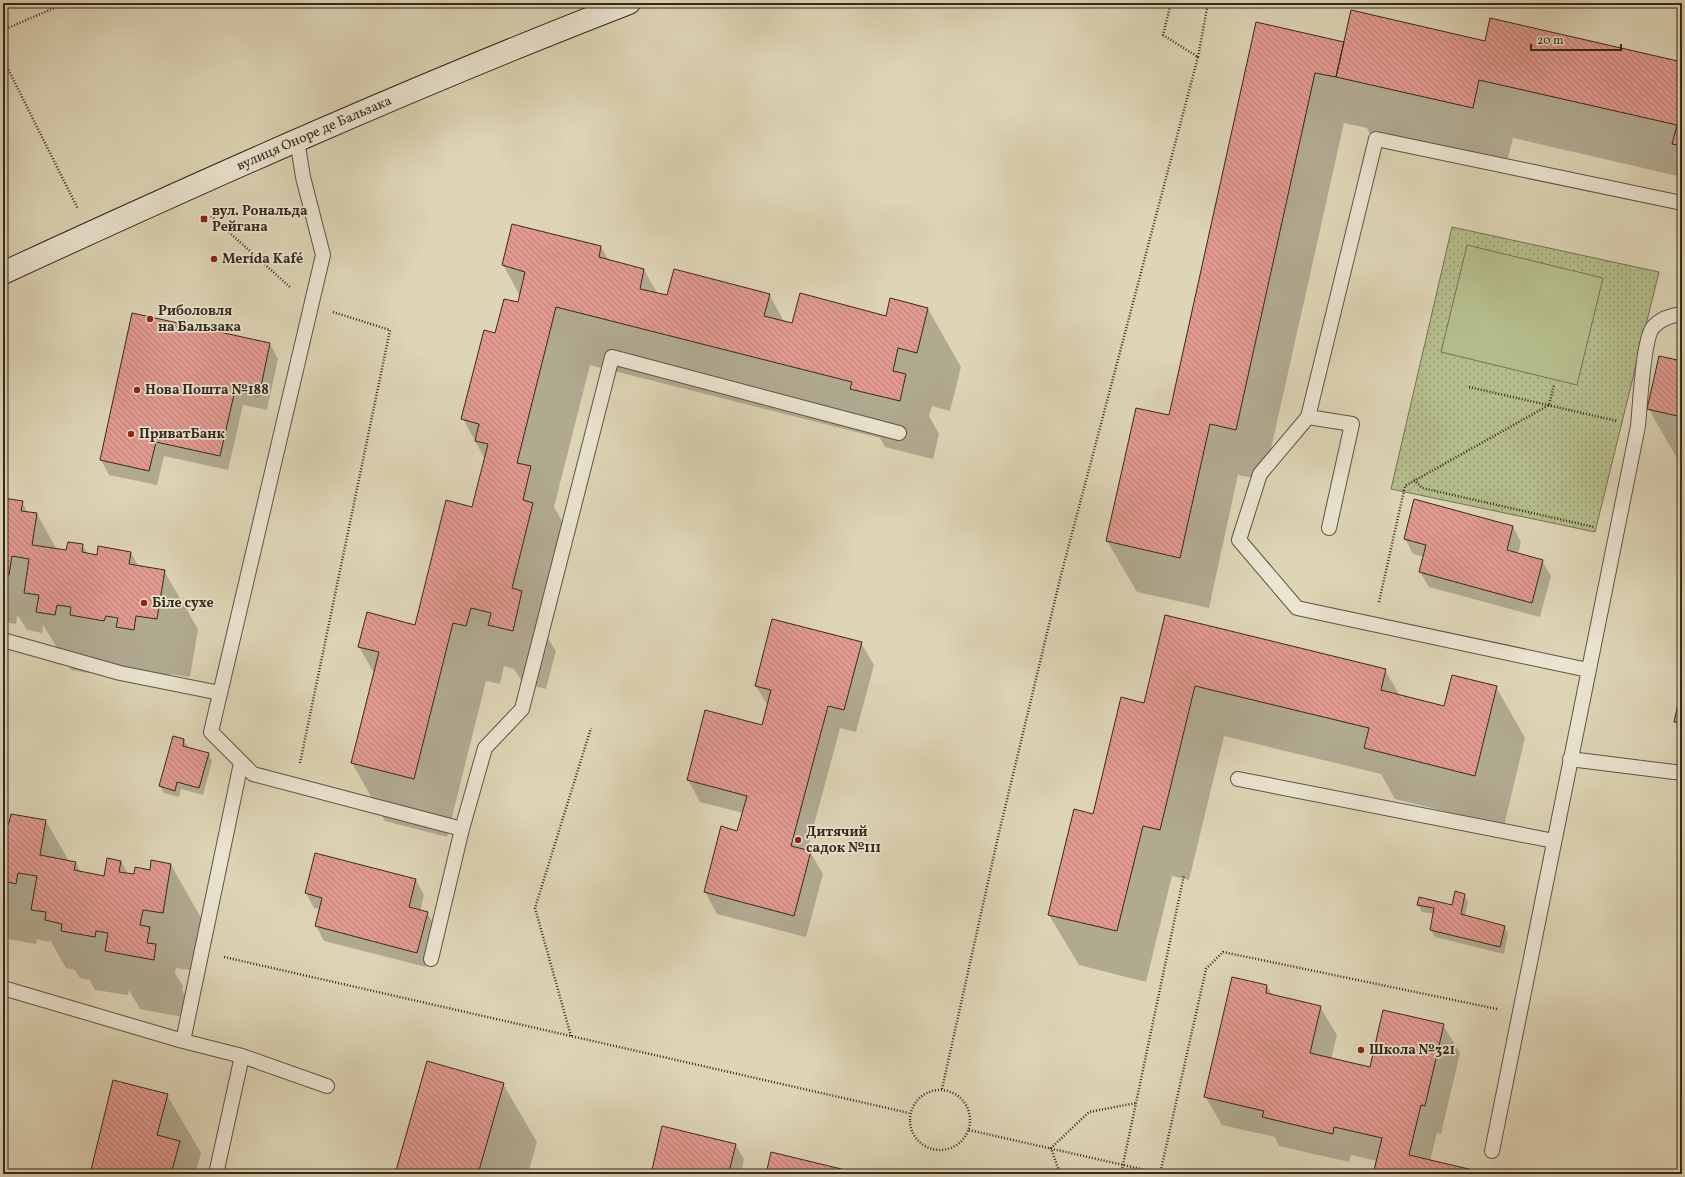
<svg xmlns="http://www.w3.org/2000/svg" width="1685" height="1177" font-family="Vollkorn,serif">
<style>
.green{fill:url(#green-dots);stroke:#747254}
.pitch{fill:#b5bc8b;stroke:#747254}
.shadow{fill:#0003}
.building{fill:url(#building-back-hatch);stroke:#33291d}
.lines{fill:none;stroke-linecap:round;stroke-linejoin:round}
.lane-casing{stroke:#5e5443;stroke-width:16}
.secondary-casing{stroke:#33291d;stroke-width:24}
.path{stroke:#33291d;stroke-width:2.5;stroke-dasharray:1 2;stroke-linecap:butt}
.lane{stroke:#eae4d0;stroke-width:14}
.secondary{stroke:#eae4d0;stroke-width:22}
.tram{stroke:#33291d;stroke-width:1}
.poi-dot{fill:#8f2418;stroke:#eae4d0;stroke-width:1.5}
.labels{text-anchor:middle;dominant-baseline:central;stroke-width:3.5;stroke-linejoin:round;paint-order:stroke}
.street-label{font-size:14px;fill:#33291d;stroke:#eae4d0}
.poi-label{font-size:14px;font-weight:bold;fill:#33291d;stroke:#eae4d0;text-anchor:start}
</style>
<defs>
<pattern id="green-dots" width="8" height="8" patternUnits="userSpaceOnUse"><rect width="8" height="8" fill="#b5bc8b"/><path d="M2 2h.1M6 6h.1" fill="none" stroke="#949971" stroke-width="1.8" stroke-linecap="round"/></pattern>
<pattern id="building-back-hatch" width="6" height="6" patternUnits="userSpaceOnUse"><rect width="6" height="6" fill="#e29a90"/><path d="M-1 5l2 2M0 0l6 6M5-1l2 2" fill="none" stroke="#b87e75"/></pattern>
</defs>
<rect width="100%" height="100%" fill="#ded5b6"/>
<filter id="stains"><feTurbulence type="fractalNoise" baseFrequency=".005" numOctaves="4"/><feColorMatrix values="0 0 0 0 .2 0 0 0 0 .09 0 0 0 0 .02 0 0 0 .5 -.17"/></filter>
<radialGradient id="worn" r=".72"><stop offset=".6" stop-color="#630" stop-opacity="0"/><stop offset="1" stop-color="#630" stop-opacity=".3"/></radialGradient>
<path class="green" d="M1452,227L1659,272L1595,532L1391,489Z"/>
<path class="pitch" d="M1467,245L1603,278L1577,385L1441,352Z"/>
<path class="shadow" d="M1257,23L1345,43L1486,42L1682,63V177L1513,138L1506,166L1371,136L1367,128L1344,123L1264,480L1238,475L1209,608L1137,592L1107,541L1169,416Z
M513,225L601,247L609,261L644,270L658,294L668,297L769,294L785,323L793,325L887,317L928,309L961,367L950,411L932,406L929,416L939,434L933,459L885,447L880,438L590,365L554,507L564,525L547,637L556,651L546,689L523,683L514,669L504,666L500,684L486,681L447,837L385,821L352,763L374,673L359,647L416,626L473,508L485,459L463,419L496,335L518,303L520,296L503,265Z
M270,344L278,359L267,410L243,405L228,470L164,456L157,485L109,475L101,460Z
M1682,362V467L1648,408Z
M3,499L22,502L28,513L37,514L57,550L67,552L82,545L88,554L98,556L131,553L139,567L164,571L198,629L190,677L170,674L168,688L90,663L89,673L71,670L43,625L42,633L27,630L19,617L17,616L16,624L3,622Z
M1415,501L1513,527L1521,542L1518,554L1542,561L1551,576L1540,617L1429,587L1420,572L1424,557L1413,554L1405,539Z
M1166,616L1385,670L1400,696L1445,707L1496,687L1525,738L1504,826L1395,799L1381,774L1224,736L1189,880L1172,876L1146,982L1079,965L1049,915L1145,704Z
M861,643L874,665L856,732L840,728L807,851L810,852L823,874L806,937L717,914L705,892L738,832L743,813L700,802L688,780L763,726L768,706L756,686Z
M1682,690V734L1675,721Z
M184,740L188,747L208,753L212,761L203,795L181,789L179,797L164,793L160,786Z
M46,821L69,861L75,862L81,872L105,877L121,861L128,874L135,875L171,865L204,923L196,971L176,968L175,973L183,986L182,990L189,1003L187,1018L140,1009L129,990L128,995L95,990L90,980L80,978L75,970L66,968L50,940L49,942L37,939L36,944L3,938V823L10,824Z
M416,880L424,895L420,911L427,913L436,927L426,967L324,941L316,926L320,909L314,908L306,893Z
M1464,895L1468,902L1465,917L1504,927L1508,934L1504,954L1435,937L1431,930L1434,914L1422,912L1418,904L1452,907Z
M1267,986L1273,996L1320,1007L1337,1035L1331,1059L1371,1068L1443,1025L1460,1053L1441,1134L1437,1133L1430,1161L1485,1174H1374L1377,1161L1351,1155L1349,1162L1279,1146L1275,1137L1222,1125L1205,1096Z
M503,1084L537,1142L528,1174H396Z
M167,1095L201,1153L196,1171L198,1174H91Z
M735,1144L744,1159L741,1174H652Z"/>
<path class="building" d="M1351,10L1485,41L1490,18L1682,62V146L1672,144L1677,125L1479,80L1473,108L1336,77Z
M1256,22L1344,42L1336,77L1315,73L1236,430L1210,424L1180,558L1106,541L1136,408L1169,415Z
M512,224L601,246L599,257L644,269L640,289L667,295L674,269L770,294L764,316L792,323L800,293L886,316L890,298L928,308L917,353L898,348L893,371L906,374L900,401L850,389L852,382L556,307L517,463L531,466L523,500L533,503L512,588L522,591L513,631L488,625L491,613L471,608L466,626L453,623L414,779L351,763L379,652L358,647L367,612L415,625L446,500L472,507L488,444L475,441L479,424L461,419L484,330L495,333L504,299L518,302L525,272L502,265Z
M132,313L270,343L259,396L235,390L220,456L156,442L149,471L100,460Z
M1659,356L1682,361V417L1647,409Z
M3,498L23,501L21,511L37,513L32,545L66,550L68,542L83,544L82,552L97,555L98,546L131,552L129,564L165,570L157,619L136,616L134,630L116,627L118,618L106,616L104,621L70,615L71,607L57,605L55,615L36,612L39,595L24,593L29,559L12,556L9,575L3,574Z
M1414,499L1513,526L1507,550L1543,560L1532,603L1419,572L1426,545L1404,539Z
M1165,615L1386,669L1381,690L1444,706L1452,675L1497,686L1475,776L1364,748L1369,728L1195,686L1160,830L1143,826L1117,931L1048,915L1074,809L1093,814L1121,697L1144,703Z
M772,619L862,642L844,710L828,706L791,846L811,851L794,916L704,892L721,826L737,831L747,796L687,780L705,710L762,725L771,690L755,686Z
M1682,686V723L1674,722Z
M173,736L184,739L183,746L209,753L199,788L177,782L175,791L159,786Z
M11,814L46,820L40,855L76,862L74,870L104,876L107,858L121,861L119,872L134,874L135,867L150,870L151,860L171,864L163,913L143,910L140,925L150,927L147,943L156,944L154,960L105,951L108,933L96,931L95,937L61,931L62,924L45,920L46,912L31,910L37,876L18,873L16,884L4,881L3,886V822L9,823Z
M315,853L416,879L409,907L428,912L417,953L315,926L322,898L305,893Z
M1455,891L1465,894L1461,914L1505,926L1500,947L1430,930L1434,908L1417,905L1419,897L1452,905Z
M1232,977L1267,985L1266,993L1321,1006L1310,1053L1370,1067L1383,1010L1444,1024L1425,1106L1421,1105L1409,1155L1490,1174H1373L1382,1138L1334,1127L1333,1134L1262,1117L1264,1111L1204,1097Z
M427,1061L504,1083L478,1174H395Z
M113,1080L168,1094L157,1135L180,1141L171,1174H90Z
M662,1126L736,1144L729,1172L736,1174H651Z
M771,1152L862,1174H766Z"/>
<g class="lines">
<defs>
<path id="lane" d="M297,140L303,177L323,255L211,732L253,774L462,829
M1308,417L1352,424L1329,528
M3,640L120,673L220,693
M1588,670L1297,608L1239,540L1260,474L1308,417L1376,139L1682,203
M1570,759L1682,773
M1238,779L1554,841
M431,959L462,829L485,748L522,709L612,357L899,433
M3,988L183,1041L242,1056L327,1086
M183,1041L241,763
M1492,1151L1638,426C1640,408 1643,336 1654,326C1661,319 1672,315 1682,314
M216,1174L242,1056"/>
<g id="secondary">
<path id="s1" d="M3,273C209,178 417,85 629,3"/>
</g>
</defs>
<use href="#lane" class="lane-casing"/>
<use href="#secondary" class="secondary-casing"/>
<path class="path" d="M3,30L66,3
M1198,57L1208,3
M3,59L78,209
M211,216L291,288
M1469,387L1617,421
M1414,480L1422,488L1594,527
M1379,602L1405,486L1549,405L1554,385
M300,763L390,330L333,312
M224,957L909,1113
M571,1036L535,908L591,728
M942,1089L998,837L1061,575L1198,57L1163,35L1171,3
M910 1120a30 30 0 1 1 60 0a30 30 0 1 1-60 0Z
M969,1130L1163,1174
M1060,1174L1051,1148L1089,1112L1136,1103
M1121,1174L1184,875
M1160,1174L1206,969L1223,952L1497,1009"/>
<use href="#lane" class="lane"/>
<use href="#secondary" class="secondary"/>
<path class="tram" d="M3,7L10,3"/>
</g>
<g class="poi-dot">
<rect x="200" y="215" width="8" height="8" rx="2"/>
<circle cx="214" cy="259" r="4"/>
<circle cx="150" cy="319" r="4"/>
<circle cx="137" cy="390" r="4"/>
<circle cx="131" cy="434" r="4"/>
<circle cx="144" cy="603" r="4"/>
<circle cx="798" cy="840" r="4"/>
<circle cx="1361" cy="1050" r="4"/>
</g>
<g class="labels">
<g class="street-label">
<text stroke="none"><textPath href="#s1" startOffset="341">вулиця Оноре де Бальзака</textPath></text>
</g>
<g class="poi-label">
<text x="212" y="211">вул. Рональда<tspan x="212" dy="16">Рейгана</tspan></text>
<text x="222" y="259">Merída Kafé</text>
<text x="158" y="311">Риболовля<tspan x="158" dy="16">на Бальзака</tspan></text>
<text x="145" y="390">Нова Пошта №188</text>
<text x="139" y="434">ПриватБанк</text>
<text x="152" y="603">Біле сухе</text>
<text x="806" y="832">Дитячий<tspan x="806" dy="16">садок №111</tspan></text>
<text x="1369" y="1050">Школа №321</text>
</g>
</g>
<rect width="1685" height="1177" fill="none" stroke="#ded5b6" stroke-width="16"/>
<rect x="4" y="4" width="1677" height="1169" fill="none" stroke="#33291d" stroke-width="2"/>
<rect x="8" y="8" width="1669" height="1161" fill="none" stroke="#33291d"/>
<path d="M1531 44v6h90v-6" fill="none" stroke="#33291d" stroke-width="2"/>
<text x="1537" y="44" font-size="12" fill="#33291d" stroke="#eae4d0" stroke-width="3" paint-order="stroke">20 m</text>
<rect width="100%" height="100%" filter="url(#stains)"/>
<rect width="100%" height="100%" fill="url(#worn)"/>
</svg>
